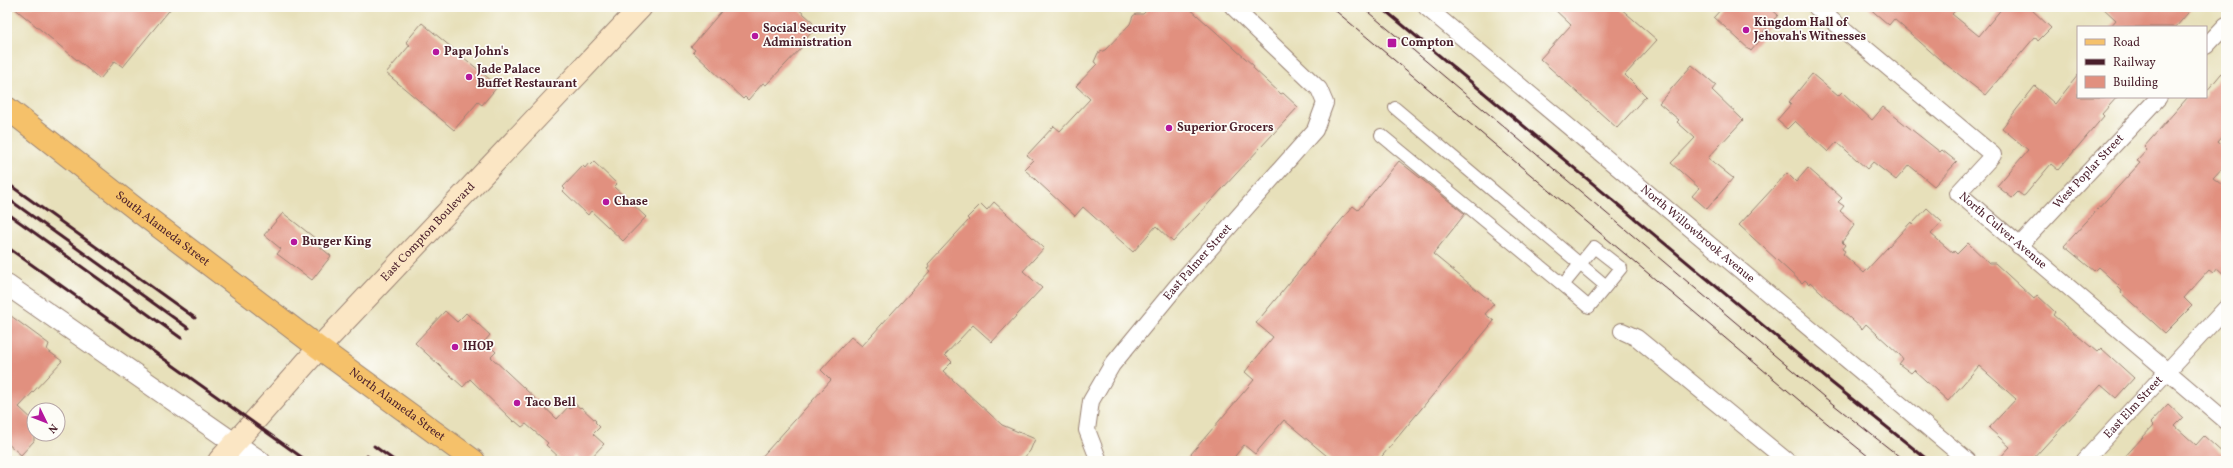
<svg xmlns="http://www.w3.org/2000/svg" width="2233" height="468" font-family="Vollkorn,serif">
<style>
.building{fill:#e1907f}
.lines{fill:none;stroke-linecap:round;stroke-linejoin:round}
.pedestrian-casing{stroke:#988072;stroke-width:14}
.minor-casing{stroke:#988072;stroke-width:18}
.tertiary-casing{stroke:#988072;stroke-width:22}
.secondary-casing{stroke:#988072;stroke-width:24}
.primary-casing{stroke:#988072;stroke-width:24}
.pedestrian{stroke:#fff;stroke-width:12}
.minor{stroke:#fff;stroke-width:16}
.tertiary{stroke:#fff;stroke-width:20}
.secondary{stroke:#fbe6c4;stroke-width:22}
.primary{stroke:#f5c16b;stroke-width:22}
.tram{stroke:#4a1f2b;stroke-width:1}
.rail{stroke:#4a1f2b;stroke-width:3}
.poi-dot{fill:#b5179e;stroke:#fdfcf7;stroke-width:1.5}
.labels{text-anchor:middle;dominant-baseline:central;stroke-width:3.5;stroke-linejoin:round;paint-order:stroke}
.poi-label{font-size:12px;font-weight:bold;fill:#4a1f2b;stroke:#fdfcf7;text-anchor:start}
.street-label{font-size:12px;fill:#4a1f2b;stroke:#fdfcf7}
</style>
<rect width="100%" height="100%" fill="#fdfcf7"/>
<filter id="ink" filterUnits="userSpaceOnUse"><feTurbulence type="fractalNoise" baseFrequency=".025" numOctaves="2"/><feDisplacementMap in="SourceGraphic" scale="8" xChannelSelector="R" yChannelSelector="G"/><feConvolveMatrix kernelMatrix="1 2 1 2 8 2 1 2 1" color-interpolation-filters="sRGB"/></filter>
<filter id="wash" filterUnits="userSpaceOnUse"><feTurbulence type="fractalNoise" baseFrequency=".012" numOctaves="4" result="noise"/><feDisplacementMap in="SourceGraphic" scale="16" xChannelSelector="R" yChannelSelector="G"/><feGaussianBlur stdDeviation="0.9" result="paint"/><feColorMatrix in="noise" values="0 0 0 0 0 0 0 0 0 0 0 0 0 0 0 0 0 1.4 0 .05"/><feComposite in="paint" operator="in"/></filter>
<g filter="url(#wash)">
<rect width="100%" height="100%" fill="#e7e0ba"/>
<g id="blocks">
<path class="building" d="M13,7H172L123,67L115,61L100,79Z
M725,7H796L813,22L810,25L815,29L800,45L802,47L766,85L763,83L748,100L745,97L743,99L693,52L695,50L691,47Z
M1150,7H1188L1254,66L1253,68L1281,94L1283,93L1298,107L1173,242L1156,226L1133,252L1083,207L1075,216L1024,169L1033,160L1027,155L1054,126L1060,131L1090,99L1076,86L1097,64L1094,62L1098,53L1105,50L1130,24L1133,16L1136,14H1143Z
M1552,7H1619L1657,40L1625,75L1646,96L1617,128L1540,59L1571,25Z
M1723,7H1769L1778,15L1759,37L1761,39L1751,51L1714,17Z
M1868,7H1958L1952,14L1979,36L2003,7H2029L2051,28L2038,41L2035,37L1985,95L1938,58L1894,19L1889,25Z
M2102,7H2193L2176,27H2110L2116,20Z
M422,23L498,86L482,105L478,102L454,130L386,73L410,45L406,42Z
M1692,65L1716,85L1712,90L1743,120L1708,158L1733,178L1707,209L1692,196L1699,188L1671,163L1695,138L1677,122L1679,120L1659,103Z
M2226,68V133L2218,142L2226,149V164L2213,178L2226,188V276L2217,268L2213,273L2209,270L2184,298L2192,306L2165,333L2121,293L2122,291L2118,287L2119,286L2098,267L2094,271L2064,246L2140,163L2137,161L2147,150L2144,147L2188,97H2206V92Z
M1812,74L1838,96L1842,92L1872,120L1883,107L1940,152L1942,150L1957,162L1934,186L1909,165L1896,180L1873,162L1867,169L1837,142L1828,152L1795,121L1787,129L1777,120L1791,104L1789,102Z
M2078,75V97H2117L2102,114L2104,116L2058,170L2051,164L2025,195L2023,196L2018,192L2012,198L1997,186L2028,150L2002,128L2035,86L2055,104Z
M1399,161L1465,214L1433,254L1494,304L1485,314L1494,321L1378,461H1333L1284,420L1255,454L1244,445L1231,461H1185L1254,380L1245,372L1273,337L1256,323L1353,206L1358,210Z
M594,162L617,184L614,187L646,217L623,241L591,211L588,215L563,191L565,189L563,187L583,166L585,168L589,163L591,165Z
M1808,168L1842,198L1838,202L1844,206L1840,211L1855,224L1842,242L1845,245L1842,249L1845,251L1843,254L1864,273L1911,222L1912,224L1927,208L1942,222L1931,234L1953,253L1954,251L1957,254L1968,243L1989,263H1995L2034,299L2037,295L2055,312L2053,315L2097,352L2101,348L2134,378L2116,398L2101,385L2031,461H1997L2010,447L1989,428L2016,399L1979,366L1948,401L1914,370L1911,373L1899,364L1903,359L1900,355L1866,324L1862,329L1810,282L1809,284L1805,280L1802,283L1739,225L1787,173L1796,182Z
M994,202L1044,248L1023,271L1042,288L992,342L973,325L945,355L952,362L943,371L1002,425L1035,439L1030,451L1021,461H758L831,380L821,370L851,337L862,346L930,271L927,269L929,266L928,264L969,220L967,218L981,204L987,210Z
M283,213L316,239L314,242L331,256L312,280L277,254L281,249L264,235Z
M445,311L457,322L466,313L490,335L485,341L496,352L491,357L557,419L568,407L570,409L575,404L580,408L581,407L596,421L595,422L600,427L593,434L604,444L588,461H581L575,455L569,461H563L546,445L548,443L526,424L522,427L515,421L514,422L470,379L463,387L415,343Z
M7,313L49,344L47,350L62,361L19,407L34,421V441L21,455L7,443Z
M2168,404L2183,418L2175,426L2196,445L2204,436L2226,456V461H2121L2153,426L2150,423Z"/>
</g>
</g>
<g filter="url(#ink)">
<use href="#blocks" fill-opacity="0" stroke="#988072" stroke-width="1"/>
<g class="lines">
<defs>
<path id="pedestrian" d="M1395,108L1606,286
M1381,135L1563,285L1589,307L1621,268L1594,247L1563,285"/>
<g id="minor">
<path id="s1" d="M1426,7L1968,461"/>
<path id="s2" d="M1816,7L1993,155L1958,193L2226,421"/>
<path d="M2206,46L2226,25"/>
<path id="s3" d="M2019,246L2159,97"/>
<path d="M1622,331L1637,338L1787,461"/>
<path id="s4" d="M1099,461L1087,430L1091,401L1112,365L1176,287L1315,130L1325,103L1319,89L1233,7"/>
<path id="s5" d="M2084,461L2226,308"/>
</g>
<path id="tertiary" d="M7,285L260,461"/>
<g id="secondary">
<path id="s6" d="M219,461L319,348L641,7"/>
</g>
<g id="primary">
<path id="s7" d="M7,108L141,213L319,348L474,461"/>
</g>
</defs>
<use href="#pedestrian" class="pedestrian-casing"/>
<use href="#minor" class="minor-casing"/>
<use href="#tertiary" class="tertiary-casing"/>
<use href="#secondary" class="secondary-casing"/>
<use href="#primary" class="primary-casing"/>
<use href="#pedestrian" class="pedestrian"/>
<use href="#minor" class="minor"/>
<use href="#tertiary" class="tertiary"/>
<use href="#secondary" class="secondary"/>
<use href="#primary" class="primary"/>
<path class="tram" d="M1331,7L1812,411L1874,461
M1362,7L1824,397L1905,461"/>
<path class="rail" d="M1381,7L1832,383L1929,461
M7,183L195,318
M7,198L188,328
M7,213L181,338
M7,247L307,461
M374,446L395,461
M367,456L374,461"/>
</g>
</g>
<g class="poi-dot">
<circle cx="1746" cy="30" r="4"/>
<circle cx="755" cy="36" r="4"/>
<rect x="1387" y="38" width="10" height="10" rx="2"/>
<circle cx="436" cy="52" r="4"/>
<circle cx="469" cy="77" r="4"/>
<circle cx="1169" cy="128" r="4"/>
<circle cx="606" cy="202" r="4"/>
<circle cx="294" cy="242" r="4"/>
<circle cx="455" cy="347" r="4"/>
<circle cx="517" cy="403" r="4"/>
</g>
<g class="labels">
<g class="poi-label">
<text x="1754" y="23">Kingdom Hall of<tspan x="1754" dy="14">Jehovah's Witnesses</tspan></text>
<text x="763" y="29">Social Security<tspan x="763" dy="14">Administration</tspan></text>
<text x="1401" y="43">Compton</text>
<text x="444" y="52">Papa John's</text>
<text x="477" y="70">Jade Palace<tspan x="477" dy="14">Buffet Restaurant</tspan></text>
<text x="1177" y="128">Superior Grocers</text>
<text x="614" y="202">Chase</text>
<text x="302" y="242">Burger King</text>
<text x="463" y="347">IHOP</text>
<text x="525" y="403">Taco Bell</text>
</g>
<g class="street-label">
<text stroke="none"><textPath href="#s3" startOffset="102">West Poplar Street</textPath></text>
<text stroke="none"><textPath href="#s7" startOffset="197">South Alameda Street</textPath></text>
<text stroke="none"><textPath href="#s2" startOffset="341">North Culver Avenue</textPath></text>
<text stroke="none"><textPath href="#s6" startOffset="310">East Compton Boulevard</textPath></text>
<text stroke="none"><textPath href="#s1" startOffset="354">North Willowbrook Avenue</textPath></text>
<text stroke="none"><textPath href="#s4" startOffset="238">East Palmer Street</textPath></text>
<text stroke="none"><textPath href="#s7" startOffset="490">North Alameda Street</textPath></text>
<text stroke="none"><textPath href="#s5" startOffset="73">East Elm Street</textPath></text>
</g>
</g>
<rect width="2233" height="468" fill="none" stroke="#fdfcf7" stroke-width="24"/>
<rect x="2077" y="26" width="130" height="72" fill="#fdfcf7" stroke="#b5a4a5"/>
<rect x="2085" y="39" width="20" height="6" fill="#f5c16b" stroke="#b5a4a5"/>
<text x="2113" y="46" font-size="12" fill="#4a1f2b">Road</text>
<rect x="2085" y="59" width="20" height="6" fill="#4a1f2b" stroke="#b5a4a5"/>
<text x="2113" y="66" font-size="12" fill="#4a1f2b">Railway</text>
<rect x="2085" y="76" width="20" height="12" fill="#e1907f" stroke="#b5a4a5"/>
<text x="2113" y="86" font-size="12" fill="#4a1f2b">Building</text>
<g transform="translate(46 422) rotate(133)"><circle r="19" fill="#fdfcf7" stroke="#b5a4a5"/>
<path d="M0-3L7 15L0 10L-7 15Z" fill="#b5179e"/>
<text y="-6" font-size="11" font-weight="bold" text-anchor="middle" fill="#4a1f2b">N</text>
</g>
</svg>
